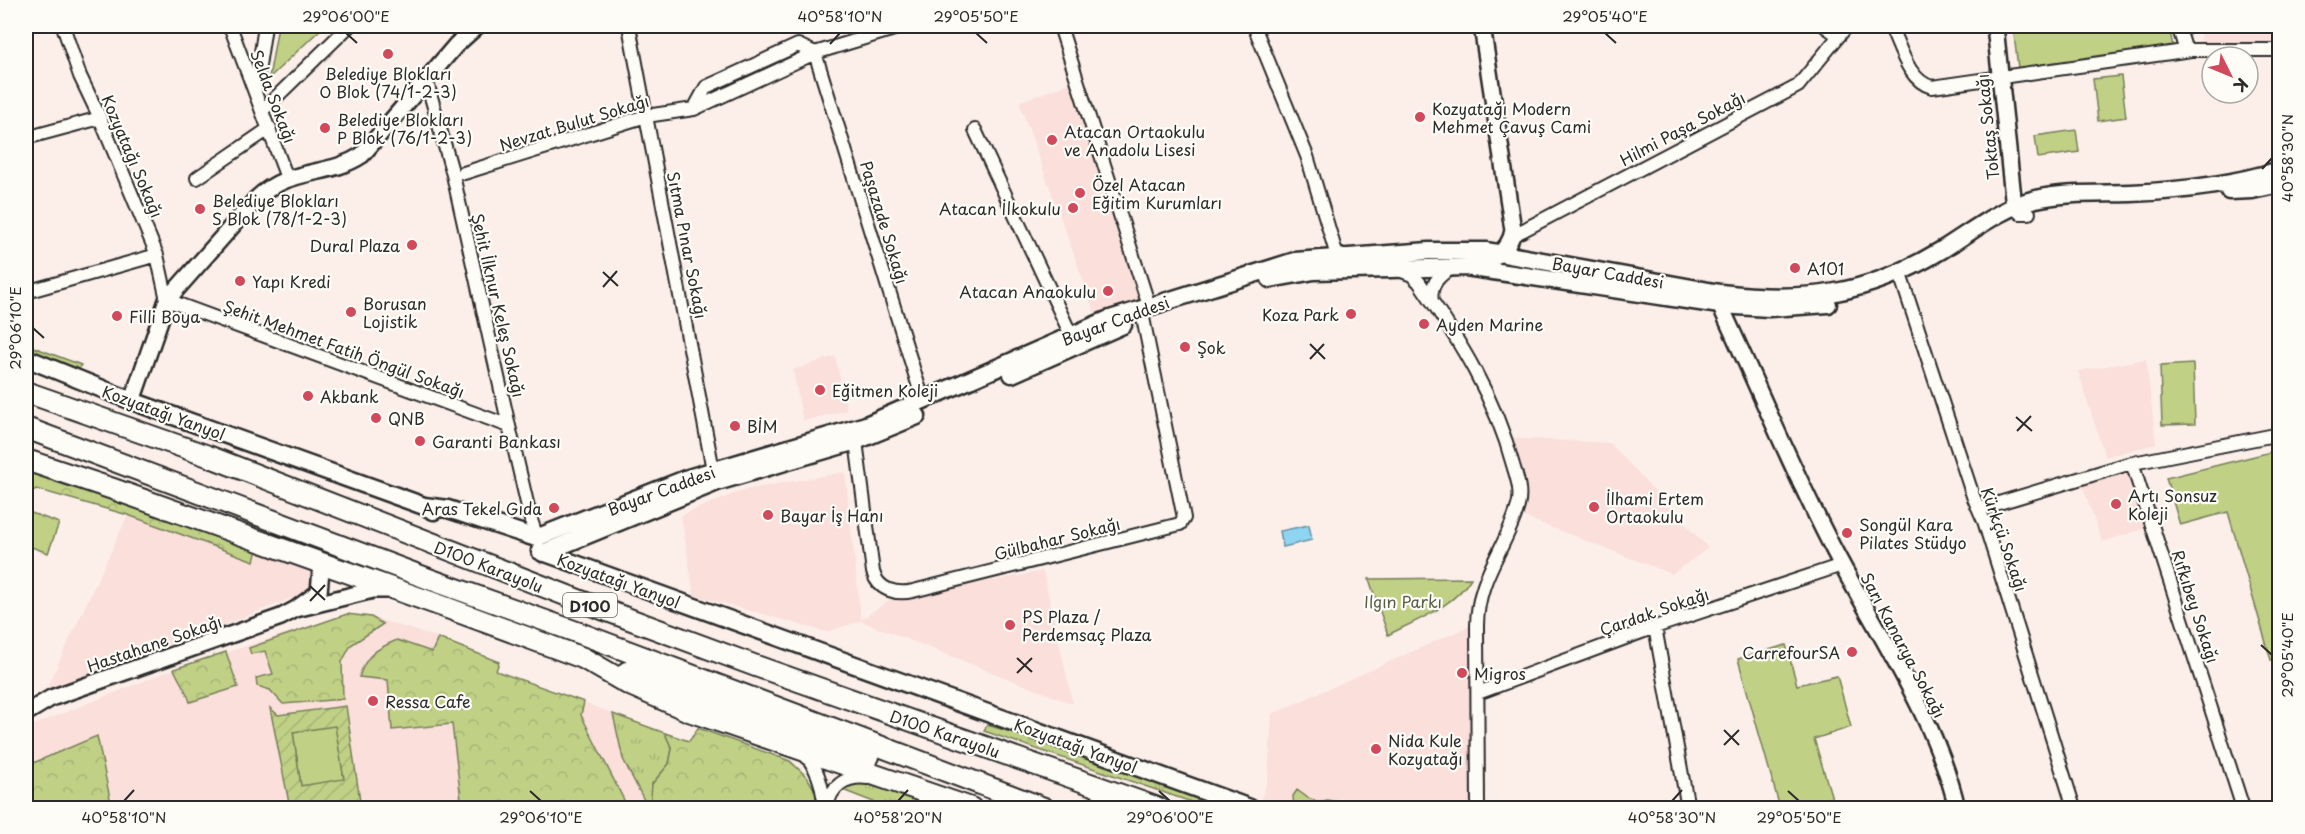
<svg xmlns="http://www.w3.org/2000/svg" width="2305" height="834" font-family="'Playpen Sans',sans-serif">
<style>
.built{fill:#fadfdb}
.grass{fill:url(#grass-tufts);stroke:#767e58;stroke-width:1.5}
.forest{fill:url(#forest-crowns);stroke:#767e58;stroke-width:1.5}
.park{fill:#c0d186;stroke:#767e58;stroke-width:1.5}
.garden{fill:url(#garden-furrows);stroke:#767e58;stroke-width:1.5;fill-rule:evenodd}
.water{fill:#8fd5f1;stroke:#6791a2;stroke-width:1.5}
.lines{fill:none;stroke-linecap:round;stroke-linejoin:round}
.minor-casing{stroke:#2b2b2b;stroke-width:16}
.tertiary-casing{stroke:#2b2b2b;stroke-width:20}
.secondary-casing{stroke:#2b2b2b;stroke-width:21}
.trunk-casing{stroke:#2b2b2b;stroke-width:24}
.minor{stroke:#fdfcf7;stroke-width:12}
.tertiary{stroke:#fdfcf7;stroke-width:15}
.secondary{stroke:#fdfcf7;stroke-width:16}
.trunk{stroke:#fdfcf7;stroke-width:20}
.ticks{fill:none;stroke:#2b2b2b;stroke-width:2}
.poi-dot{fill:#d1495b;stroke:#fdfcf7;stroke-width:2}
.labels{text-anchor:middle;dominant-baseline:central;stroke-width:4.5;stroke-linejoin:round;paint-order:stroke}
.shield{fill:#fdfcf7;stroke:#6a6a68;stroke-width:1.5}
.shield-label{font-size:15px;font-weight:bold;fill:#2b2b2b}
.poi-label{font-size:16px;fill:#2b2b2b;stroke:#fdfcf7;text-anchor:start}
.street-label{font-size:16px;fill:#2b2b2b;stroke:#fdfcf7}
.park-label{font-size:16px;fill:#585d46;stroke:#fdfcf7}
.neatline{fill:none;stroke:#2b2b2b;stroke-width:2}
.ticks-label{font-size:15px;text-anchor:middle;fill:#2b2b2b}
</style>
<defs>
<pattern id="grass-tufts" width="24" height="20" patternUnits="userSpaceOnUse" patternTransform="scale(1.5)"><rect width="24" height="20" fill="#c0d186"/><path d="M3 7l-1-3M5 7V3M7 7l1-3M15 17l-1-3M17 17v-4M19 17l1-3" fill="none" stroke="#a5b474"/></pattern>
<pattern id="forest-crowns" width="20" height="18" patternUnits="userSpaceOnUse" patternTransform="scale(1.5)"><rect width="20" height="18" fill="#c0d186"/><path d="M2 6a3 3 0 1 1 6 0M12 15a3 3 0 1 1 6 0" fill="none" stroke="#a5b474"/></pattern>
<pattern id="garden-furrows" width="10" height="10" patternUnits="userSpaceOnUse" patternTransform="scale(1.5)"><rect width="10" height="10" fill="#c0d186"/><path d="M-1 1l2-2M0 10L10 0M9 11l2-2" fill="none" stroke="#a5b474"/></pattern>
</defs>
<rect width="100%" height="100%" fill="#fcefea"/>
<filter id="ink" filterUnits="userSpaceOnUse"><feTurbulence type="fractalNoise" baseFrequency=".0167" numOctaves="2"/><feDisplacementMap in="SourceGraphic" scale="12" xChannelSelector="R" yChannelSelector="G"/><feConvolveMatrix kernelMatrix="1 2 1 2 8 2 1 2 1" color-interpolation-filters="sRGB"/></filter>
<g filter="url(#ink)">
<path class="built" d="M2200,26H2279V42L2201,46Z
M1073,82L1144,299L1096,316L1019,102Z
M835,356L847,410L803,421L793,370Z
M2146,359L2156,444L2105,457L2078,371Z
M1512,438L1610,443L1708,548L1672,574L1514,513L1522,488Z
M2132,469L2150,527L2102,542L2081,482Z
M845,472L861,620L889,600L1043,571L1073,704L861,621L826,632L694,595L681,515L744,490Z
M128,515L254,561L258,546L311,565L315,589L43,696Z
M347,614L371,617L440,638L499,662L496,671L689,741L698,728L790,761L807,777L816,792L817,808H26V728L174,669Z
M1474,624L1477,808H1275L1260,802L1268,778L1272,714Z"/>
<path class="grass" d="M28,345L81,365L79,369L27,350Z
M613,714L665,733L672,749L669,764L652,784L650,808H648L623,759Z
M987,725L1028,737L1226,808H1209L984,731Z
M856,777L973,808H889L840,789Z
M1297,790L1308,798L1319,802L1327,800L1375,808H1294L1293,796Z"/>
<path class="forest" d="M26,467L258,546L254,561L128,515L36,489L26,495Z
M347,614L371,617L383,624L351,645L342,662L343,699L283,704L270,690L257,686L256,678L273,674L265,651L251,654L249,648Z
M438,638L499,662L496,671L584,702L581,715L628,808H462L452,724L392,730L388,680L359,677C366,655 376,649 397,640L432,652Z
M226,652L238,687L190,702C186,689 179,681 174,669Z
M698,728L790,761L807,777L816,792V808H650L652,784L669,764L672,749L665,733L689,741Z
M97,736L112,808H26V766Z"/>
<path class="park" d="M278,26H324L269,78Z
M2013,26H2169L2173,47L2018,68Z
M2121,76L2126,117L2098,121L2093,79Z
M2076,130L2079,152L2038,158L2035,136Z
M2193,364L2195,424L2162,425L2160,366Z
M2279,450L2280,658L2271,660L2228,512L2180,525L2166,478Z
M26,511L59,523L48,553L26,545Z
M1471,578C1454,607 1416,620 1388,635L1369,579Z
M1786,645L1797,685L1837,676L1851,727L1814,739L1835,808H1780L1738,659Z
M336,725L344,780L301,786L293,732Z"/>
<path class="garden" d="M346,706L361,808H290L270,708L278,715ZM335,726L344,779L301,786L293,732Z"/>
<path class="water" d="M1309,525L1312,540L1283,547L1280,531Z"/>
<g class="lines">
<defs>
<path id="minor" d="M63,26L80,76L100,118L157,255L167,300L509,426
M230,26L287,178
M629,26L713,470
M1060,26L1149,306
M1254,26L1307,156L1337,256L1341,263
M1825,26L1839,36
M1890,26C1900,46 1908,81 1932,87L2191,50H2280
M2178,26L2186,51
M426,79L453,175L509,426L531,520L537,538
M255,92L265,26
M694,109L706,87L798,45L815,53L923,400
M263,110L349,26
M975,130L1071,335
M26,138L100,118
M464,173L646,116L694,109L815,53L904,26
M197,178L270,128
M2014,207L2020,213H2029
M1512,236L1798,86L1847,26
M1399,270L1412,275L1419,282C1459,340 1495,397 1513,465C1517,478 1522,492 1518,506C1506,549 1477,577 1477,626L1478,808
M1900,274L1973,496L1984,521L2074,808
M26,292L157,255
M1432,301C1429,286 1439,275 1452,268
M856,441L873,572C878,590 896,595 913,591L1180,524L1184,518L1143,318
M2132,463L2243,808
M1979,509L2128,464L2280,434
M1655,627L1688,808
M1478,693L1655,627L1842,565
M800,751C818,764 822,786 825,807
M827,808C830,786 846,775 868,778"/>
<path id="tertiary" d="M1995,26L2014,207
M1468,267C1488,263 1510,252 1513,230L1482,26
M1720,295V305C1759,388 1793,473 1836,554C1879,636 1936,717 1957,808
M132,401L167,300L256,199C291,166 327,178 362,155L456,45L477,26
M314,560L321,570L319,592L296,609L373,590H390
M26,713L51,698L281,617L296,609"/>
<path id="secondary" d="M2229,191L2252,190L2280,184
M1270,279L1314,271L1466,267L1720,305L1769,308L1828,304
M26,358L132,401L424,506L434,511
M1012,374L1123,325
M424,506L448,509L536,538L688,478L866,425L1107,320L1295,261L1429,251H1487L1720,293C1805,303 1867,295 1940,251C1970,233 2001,207 2036,199C2068,192 2099,194 2131,193C2181,191 2232,185 2280,170
M540,551L1250,808
M543,553L717,482L856,441L917,416"/>
<path id="trunk" d="M26,392L208,456L586,603L756,666L1158,808
M26,428L429,579L582,634L1044,808
M26,460L113,489L442,606L583,658L628,684L689,711L971,808
M627,672L869,756"/>
</defs>
<use href="#minor" class="minor-casing"/>
<use href="#tertiary" class="tertiary-casing"/>
<use href="#secondary" class="secondary-casing"/>
<use href="#trunk" class="trunk-casing"/>
<use href="#minor" class="minor"/>
<use href="#tertiary" class="tertiary"/>
<use href="#secondary" class="secondary"/>
<use href="#trunk" class="trunk"/>
</g>
</g>
<path class="ticks" d="M346,33L357,43M976,33L987,43M1605,33L1616,43M830,44L840,33M2262,169L2272,158M603,272L618,286M603,287L617,271M33,328L44,338M1310,344L1325,359M1310,359L1324,344M2016,417L2032,431M2017,431L2031,416M310,586L325,600M310,601L325,585M2261,645L2272,655M1017,658L1032,672M1017,673L1032,658M1724,730L1739,745M1724,745L1739,730M530,791L541,801M1159,791L1170,801M1788,791L1799,801M124,801L134,790M898,801L908,790M1672,801L1682,790"/>
<g class="poi-dot">
<circle cx="388" cy="54" r="6"/>
<circle cx="1420" cy="117" r="6"/>
<circle cx="325" cy="128" r="6"/>
<circle cx="1052" cy="140" r="6"/>
<circle cx="1080" cy="193" r="6"/>
<circle cx="1073" cy="208" r="6"/>
<circle cx="200" cy="209" r="6"/>
<circle cx="412" cy="245" r="6"/>
<circle cx="1795" cy="268" r="6"/>
<circle cx="240" cy="281" r="6"/>
<circle cx="1108" cy="291" r="6"/>
<circle cx="351" cy="312" r="6"/>
<circle cx="1351" cy="314" r="6"/>
<circle cx="117" cy="316" r="6"/>
<circle cx="1424" cy="324" r="6"/>
<circle cx="1185" cy="347" r="6"/>
<circle cx="820" cy="390" r="6"/>
<circle cx="308" cy="396" r="6"/>
<circle cx="376" cy="418" r="6"/>
<circle cx="735" cy="426" r="6"/>
<circle cx="420" cy="441" r="6"/>
<circle cx="2116" cy="504" r="6"/>
<circle cx="1594" cy="507" r="6"/>
<circle cx="554" cy="508" r="6"/>
<circle cx="768" cy="515" r="6"/>
<circle cx="1847" cy="533" r="6"/>
<circle cx="1010" cy="625" r="6"/>
<circle cx="1852" cy="652" r="6"/>
<circle cx="1462" cy="673" r="6"/>
<circle cx="373" cy="701" r="6"/>
<circle cx="1376" cy="749" r="6"/>
</g>
<g class="labels">
<rect class="shield" x="563" y="593" width="54" height="24" rx="4.5"/>
<g class="shield-label">
<text x="590" y="605">D100</text>
</g>
<g class="poi-label">
<text x="388" y="73" text-anchor="middle">Belediye Blokları<tspan x="388" dy="18">O Blok (74/1-2-3)</tspan></text>
<text x="1432" y="108">Kozyatağı Modern<tspan x="1432" dy="18">Mehmet Çavuş Cami</tspan></text>
<text x="337" y="119">Belediye Blokları<tspan x="337" dy="18">P Blok (76/1-2-3)</tspan></text>
<text x="1064" y="131">Atacan Ortaokulu<tspan x="1064" dy="18">ve Anadolu Lisesi</tspan></text>
<text x="1092" y="184">Özel Atacan<tspan x="1092" dy="18">Eğitim Kurumları</tspan></text>
<text x="212" y="200">Belediye Blokları<tspan x="212" dy="18">S Blok (78/1-2-3)</tspan></text>
<text x="1061" y="208" text-anchor="end">Atacan İlkokulu</text>
<text x="400" y="245" text-anchor="end">Dural Plaza</text>
<text x="1807" y="268">A101</text>
<text x="252" y="281">Yapı Kredi</text>
<text x="1096" y="291" text-anchor="end">Atacan Anaokulu</text>
<text x="363" y="303">Borusan<tspan x="363" dy="18">Lojistik</tspan></text>
<text x="1339" y="314" text-anchor="end">Koza Park</text>
<text x="129" y="316">Filli Boya</text>
<text x="1436" y="324">Ayden Marine</text>
<text x="1197" y="347">Şok</text>
<text x="832" y="390">Eğitmen Koleji</text>
<text x="320" y="396">Akbank</text>
<text x="388" y="418">QNB</text>
<text x="747" y="426">BİM</text>
<text x="432" y="441">Garanti Bankası</text>
<text x="2128" y="495">Artı Sonsuz<tspan x="2128" dy="18">Koleji</tspan></text>
<text x="1606" y="498">İlhami Ertem<tspan x="1606" dy="18">Ortaokulu</tspan></text>
<text x="542" y="508" text-anchor="end">Aras Tekel Gıda</text>
<text x="780" y="515">Bayar İş Hanı</text>
<text x="1859" y="524">Songül Kara<tspan x="1859" dy="18">Pilates Stüdyo</tspan></text>
<text x="1022" y="616">PS Plaza /<tspan x="1022" dy="18">Perdemsaç Plaza</tspan></text>
<text x="1840" y="652" text-anchor="end">CarrefourSA</text>
<text x="1474" y="673">Migros</text>
<text x="385" y="701">Ressa Cafe</text>
<text x="1388" y="740">Nida Kule<tspan x="1388" dy="18">Kozyatağı</tspan></text>
</g>
<g class="street-label">
<text transform="translate(274 96) rotate(69)">Selda Sokağı</text>
<text transform="translate(574 122) rotate(-17)">Nevzat Bulut Sokağı</text>
<text transform="translate(1987 127) rotate(-96)">Toktaş Sokağı</text>
<text transform="translate(1682 128) rotate(-28)">Hilmi Paşa Sokağı</text>
<text transform="translate(133 156) rotate(67)">Kozyatağı Sokağı</text>
<text transform="translate(885 222) rotate(73)">Paşazade Sokağı</text>
<text transform="translate(688 245) rotate(79)">Sıtma Pınar Sokağı</text>
<text transform="translate(1608 272) rotate(10)">Bayar Caddesi</text>
<text transform="translate(499 305) rotate(77)">Şehit İlknur Keleş Sokağı</text>
<text transform="translate(1115 320) rotate(-20)">Bayar Caddesi</text>
<text transform="translate(344 348) rotate(20)">Şehit Mehmet Fatih Öngül Sokağı</text>
<text transform="translate(164 412) rotate(20)">Kozyatağı Yanyol</text>
<text transform="translate(661 490) rotate(-20)">Bayar Caddesi</text>
<text transform="translate(1057 538) rotate(-14)">Gülbahar Sokağı</text>
<text transform="translate(2005 539) rotate(71)">Kürkçü Sokağı</text>
<text transform="translate(489 566) rotate(21)">D100 Karayolu</text>
<text transform="translate(619 580) rotate(20)">Kozyatağı Yanyol</text>
<text transform="translate(2196 606) rotate(72)">Rıfkıbey Sokağı</text>
<text transform="translate(1654 611) rotate(-19)">Çardak Sokağı</text>
<text transform="translate(154 643) rotate(-19)">Hastahane Sokağı</text>
<text transform="translate(1904 645) rotate(62)">Sarı Kanarya Sokağı</text>
<text transform="translate(945 733) rotate(19)">D100 Karayolu</text>
<text transform="translate(1076 745) rotate(20)">Kozyatağı Yanyol</text>
</g>
<g class="park-label">
<text x="1403" y="601">Ilgın Parkı</text>
</g>
</g>
<rect width="2305" height="834" fill="none" stroke="#fdfcf7" stroke-width="66"/>
<g transform="translate(2230 75) rotate(133)"><circle r="28" fill="#fdfcf7" stroke="#a9a8a5" stroke-width="1.5"/>
<path d="M0-4.5L10 22L0 15L-10 22Z" fill="#d1495b"/>
<text y="-9" font-size="16" font-weight="bold" text-anchor="middle" fill="#2b2b2b">K</text>
</g>
<rect x="33" y="33" width="2239" height="768" class="neatline"/>
<g class="ticks-label">
<text x="346" y="22">29°06'00"E</text>
<text x="840" y="22">40°58'10"N</text>
<text x="976" y="22">29°05'50"E</text>
<text x="1605" y="22">29°05'40"E</text>
<text transform="translate(2288 158) rotate(-90)" y="5">40°58'30"N</text>
<text transform="translate(16 328) rotate(-90)" y="5">29°06'10"E</text>
<text transform="translate(2288 655) rotate(-90)" y="5">29°05'40"E</text>
<text x="124" y="823">40°58'10"N</text>
<text x="541" y="823">29°06'10"E</text>
<text x="898" y="823">40°58'20"N</text>
<text x="1170" y="823">29°06'00"E</text>
<text x="1672" y="823">40°58'30"N</text>
<text x="1799" y="823">29°05'50"E</text>
</g>
</svg>
